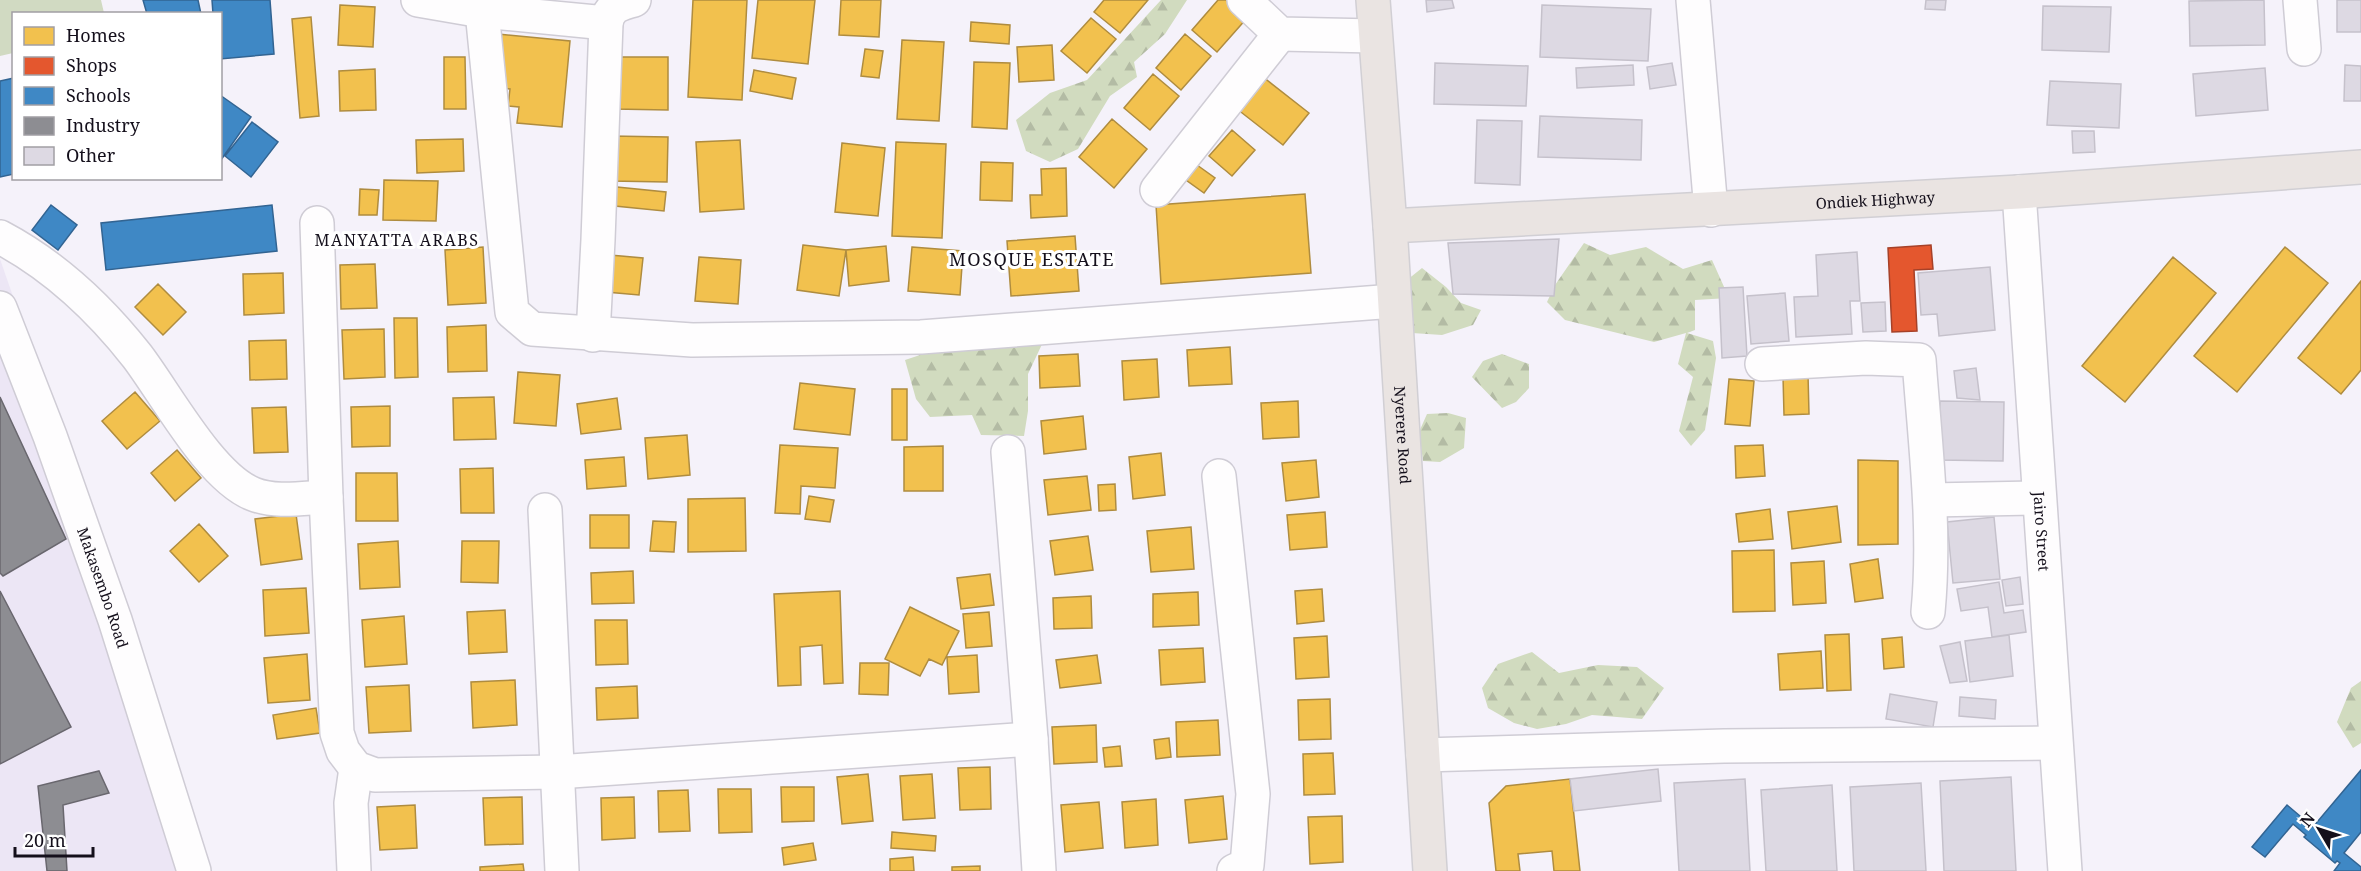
<svg xmlns="http://www.w3.org/2000/svg" width="2361" height="871" font-family="'Noto Serif',serif">
<style>
.industrial{fill:#ece6f5}
.forest{fill:url(#forest-firs)}
.green{fill:#d1dac2}
.homes{fill:#f2c14e;stroke:#af8c3f;stroke-width:1.5}
.shops{fill:#e4572e;stroke:#a64128;stroke-width:1.5}
.schools{fill:#3f88c5;stroke:#326492;stroke-width:1.5}
.industry{fill:#8d8d92;stroke:#69676e;stroke-width:1.5}
.building{fill:#ddd9e3;stroke:#c5c1cb;stroke-width:1.5}
.lines{fill:none;stroke-linecap:round;stroke-linejoin:round}
.minor-casing{stroke:#cfccd5;stroke-width:36}
.major-casing{stroke:#d1cfd4;stroke-width:36}
.minor{stroke:#fefdfe;stroke-width:33}
.major{stroke:#eae4e2;stroke-width:33}
.labels{text-anchor:middle;dominant-baseline:central;stroke-width:6;stroke-linejoin:round;paint-order:stroke}
.street-label{font-size:15px;fill:#140f1b;stroke:#fff}
.neighbourhood-label{font-size:16px;letter-spacing:1.5px;fill:#140f1b;stroke:#fff}
.quarter-label{font-size:18px;letter-spacing:1.5px;fill:#140f1b;stroke:#fff}
</style>
<defs>
<pattern id="forest-firs" width="22" height="20" patternUnits="userSpaceOnUse" patternTransform="scale(1.5)"><rect width="22" height="20" fill="#d1dbbf"/><path d="M5 1l3.5 6h-7zM16 11l3.5 6h-7z" fill="#b3bba4"/></pattern>
</defs>
<rect width="100%" height="100%" fill="#f5f2fa"/>
<path class="industrial" d="M0,259L190,806L206,871H0Z"/>
<path class="forest" d="M1161,0H1187L1165,34L1134,62L1137,77L1110,96L1078,149L1050,162L1026,151L1016,120L1050,93L1087,80Z
M1584,243L1610,255L1646,247L1683,269L1712,260L1729,298L1695,300V330L1687,333L1713,341L1716,358L1705,430L1691,446L1679,431L1693,377L1678,364L1686,333L1654,342L1565,320L1547,302L1555,285Z
M1422,268L1446,287L1461,303L1481,310L1473,325L1442,335L1412,333L1407,280Z
M1044,340L1028,374V411L1024,436L981,435L972,415L930,417L916,399L905,360L926,353Z
M1502,354L1529,364V388L1516,402L1502,408L1472,377L1483,361Z
M1448,413L1466,418L1464,448L1440,462L1423,461L1419,432L1427,414Z
M1532,652L1559,673L1598,665L1637,667L1664,688L1642,719L1592,715L1566,724L1537,729L1514,723L1488,708L1482,688L1498,664Z
M2361,681V743L2353,748L2337,722L2351,688Z"/>
<path class="green" d="M0,0H101L104,13L14,14L13,53L0,56Z"/>
<path class="homes" d="M693,0H747L742,100L688,97Z
M758,0H815L808,64L752,58Z
M841,0H881L879,37L839,35Z
M1104,0H1148L1120,33L1094,12Z
M1218,0H1226L1247,18L1217,52L1192,30Z
M340,5L375,7L373,47L338,45Z
M311,17L319,116L300,118L292,19Z
M1091,18L1116,39L1087,73L1061,51Z
M971,22L1010,25L1009,44L970,41Z
M498,34L570,41L562,127L517,123L519,107L508,106L510,89L493,87Z
M1185,34L1211,56L1181,90L1156,68Z
M902,40L944,42L939,121L897,119Z
M1052,45L1054,80L1019,82L1017,47Z
M865,49L883,51L879,78L861,76Z
M444,57H465L466,109H444Z
M615,57H668V110L614,109Z
M974,62L1010,63L1007,129L972,127Z
M375,69L376,110L340,111L339,71Z
M754,70L796,78L792,99L750,91Z
M1153,74L1179,96L1150,130L1124,108Z
M1263,77L1309,113L1283,145L1237,109Z
M1112,119L1147,149L1114,188L1079,157Z
M1232,130L1255,150L1232,176L1209,156Z
M611,136L668,137L667,182L610,181Z
M463,139L464,171L417,173L416,140Z
M740,140L744,209L700,212L696,142Z
M896,142L946,144L942,238L892,236Z
M842,143L885,148L878,216L835,212Z
M981,162L1013,163L1012,201L980,200Z
M1197,165L1215,178L1204,193L1186,180Z
M1066,168L1067,216L1031,218L1030,195H1042L1041,169Z
M384,180L438,181L436,221L383,220Z
M607,186L666,192L664,211L605,205Z
M360,189L379,190L377,215H359Z
M1305,194L1311,273L1161,284L1156,205Z
M1075,236L1079,291L1011,296L1007,241Z
M803,245L846,250L839,296L797,290Z
M886,246L889,281L849,286L846,250Z
M483,247L486,303L448,305L445,250Z
M912,247L963,251L960,295L908,291Z
M2285,247L2328,283L2237,392L2194,356Z
M610,255L643,258L639,295L606,292Z
M699,257L741,260L738,304L695,301Z
M2173,257L2216,293L2125,402L2082,366Z
M375,264L377,308L341,309L340,265Z
M283,273L284,313L244,315L243,274Z
M2361,281V370L2341,394L2298,358Z
M158,284L186,312L163,335L135,307Z
M394,318H417L418,377L395,378Z
M486,325L487,371L448,372L447,327Z
M384,329L385,377L344,379L342,330Z
M286,340L287,379L250,380L249,341Z
M1230,347L1232,384L1189,386L1187,350Z
M1078,354L1080,386L1040,388L1039,356Z
M1157,359L1159,397L1124,400L1122,361Z
M518,372L560,375L556,426L514,423Z
M1808,374L1809,414L1784,415L1783,376Z
M1729,379L1754,381L1750,426L1725,424Z
M800,383L855,389L850,435L794,429Z
M892,389H907V440H892Z
M135,392L160,421L127,449L102,421Z
M494,397L496,439L454,440L453,398Z
M617,398L621,429L581,434L577,404Z
M1298,401L1299,437L1263,439L1261,403Z
M390,406V446L352,447L351,407Z
M286,407L288,452L254,453L252,408Z
M1083,416L1086,449L1044,454L1041,421Z
M687,435L690,475L648,479L645,438Z
M780,445L838,448L835,488L801,486L800,514L775,513Z
M1763,445L1765,476L1736,478L1735,446Z
M943,446V491H904V447Z
M177,450L201,478L175,501L151,473Z
M1161,453L1165,495L1133,499L1129,457Z
M624,457L626,486L587,489L585,460Z
M1316,460L1319,497L1286,501L1282,463Z
M1858,460L1898,461V544L1858,545Z
M493,468L494,513H461L460,469Z
M356,473H397L398,521H356Z
M1087,476L1091,510L1048,515L1044,480Z
M1115,484L1116,510L1099,511L1098,485Z
M809,496L834,500L830,522L805,519Z
M745,498L746,551L688,552V499Z
M1837,506L1841,542L1792,549L1788,512Z
M1770,509L1773,539L1739,542L1736,514Z
M1325,512L1327,547L1290,550L1287,515Z
M296,514L302,559L261,565L255,519Z
M590,515H629V548H590Z
M653,521L676,522L674,552L650,551Z
M199,524L228,556L199,582L170,551Z
M1191,527L1194,569L1151,572L1147,531Z
M1088,536L1093,570L1055,575L1050,541Z
M398,541L400,587L360,589L358,544Z
M462,541H499L498,583L461,582Z
M1774,550L1775,611L1733,612L1732,551Z
M1878,559L1883,598L1855,602L1850,564Z
M1824,561L1826,603L1793,605L1791,563Z
M633,571L634,603L592,604L591,573Z
M990,574L994,605L961,609L957,578Z
M306,588L309,633L265,636L263,590Z
M1322,589L1324,621L1297,624L1295,591Z
M840,591L843,683L824,684L822,645L800,647L801,685L778,686L774,594Z
M1198,592L1199,625L1153,627V594Z
M1091,596L1092,628L1054,629L1053,598Z
M910,607L959,631L942,665L929,659L920,676L885,659Z
M505,610L507,652L469,654L467,612Z
M989,612L992,646L966,648L963,614Z
M404,616L407,664L365,667L362,620Z
M595,620H627L628,664L596,665Z
M1849,634L1851,690L1827,691L1825,635Z
M1327,636L1329,677L1296,679L1294,638Z
M1902,637L1904,667L1884,669L1882,639Z
M1203,648L1205,682L1161,685L1159,650Z
M1821,651L1823,688L1780,690L1778,654Z
M307,654L310,700L268,703L264,658Z
M977,655L979,692L949,694L947,657Z
M1097,655L1101,683L1060,688L1056,660Z
M860,663H889L888,695L859,694Z
M515,680L517,725L473,728L471,682Z
M409,685L411,731L369,733L366,687Z
M637,686L638,718L597,720L596,688Z
M1330,699L1331,739L1299,740L1298,700Z
M316,708L320,733L277,739L273,715Z
M1218,720L1220,755L1177,757L1176,722Z
M1096,725L1097,762L1054,764L1052,727Z
M1169,738L1171,757L1156,759L1154,740Z
M1120,746L1122,766L1105,767L1103,748Z
M1333,753L1335,794L1304,795L1303,754Z
M990,767L991,809L960,810L958,768Z
M868,774L873,821L842,824L837,777Z
M932,774L935,818L903,820L900,776Z
M1570,779L1580,871H1554L1552,851L1518,854L1520,871H1496L1489,803L1506,786Z
M781,787H814V821L782,822Z
M718,789H751L752,832L719,833Z
M688,790L690,831L659,832L658,791Z
M1223,796L1227,839L1189,843L1185,800Z
M522,797L523,844L485,845L483,798Z
M634,797L635,838L602,840L601,798Z
M1156,799L1158,845L1125,848L1122,802Z
M1099,802L1103,848L1065,852L1061,805Z
M415,805L417,848L380,850L377,807Z
M1342,816L1343,862L1310,864L1308,817Z
M892,832L936,836L935,851L891,848Z
M813,843L816,860L784,865L782,848Z
M913,857L914,871H890V859Z
M523,864L524,871H480V867Z
M980,866V871H952V867Z"/>
<path class="shops" d="M1931,245L1933,269L1914,270L1917,331L1892,332L1888,248Z"/>
<path class="schools" d="M143,0H198L201,14H147Z
M212,0H270L274,54L220,59V14H213Z
M14,78V174L0,177V81Z
M220,95L251,117L221,160H220Z
M252,122L278,142L251,177L225,156Z
M51,205L77,225L58,250L32,230Z
M272,205L277,251L106,270L101,223Z
M2361,770V832L2344,853L2361,867V871H2334L2340,863L2337,861L2335,863L2304,837L2306,835L2293,824L2265,857L2252,847L2287,805L2313,827Z"/>
<path class="industry" d="M0,397L66,539L3,576L0,573Z
M0,591L71,727L0,764Z
M99,771L109,793L63,805L67,871H47L38,786Z"/>
<path class="building" d="M1426,0H1452L1454,8L1427,12Z
M1926,0H1946L1945,10L1925,9Z
M2264,0L2265,45L2190,46L2189,1Z
M2337,0H2361V32H2337Z
M1542,5L1651,9L1648,61L1540,57Z
M2043,6L2111,7L2109,52L2042,50Z
M1435,63L1528,66L1526,106L1434,104Z
M1672,63L1676,85L1650,89L1647,67Z
M1633,65L1634,85L1577,88L1576,68Z
M2345,65L2361,66V101H2344Z
M2265,68L2268,110L2196,116L2193,74Z
M2050,81L2121,84L2119,128L2047,125Z
M1540,116L1642,120L1641,160L1538,157Z
M1477,120L1522,121L1520,185L1475,183Z
M2072,131H2094L2095,152L2073,153Z
M1559,239L1554,296L1453,294L1448,243Z
M1857,252L1860,301H1850L1852,334L1796,337L1794,297L1818,296L1816,255Z
M1990,267L1995,330L1939,336L1937,314L1921,315L1918,273Z
M1743,287L1747,356L1722,358L1719,288Z
M1785,293L1789,341L1751,344L1747,296Z
M1885,302L1886,331L1863,332L1861,303Z
M1976,368L1980,400L1957,398L1954,371Z
M1940,401L2004,402L2003,461L1939,460Z
M1994,517L2000,579L1953,583L1947,522Z
M2020,577L2023,604L2006,606L2002,580Z
M1999,582L2004,613L2023,610L2026,632L1992,637L1988,607L1961,611L1957,589Z
M2009,635L2013,676L1970,682L1965,641Z
M1960,642L1967,681L1950,683L1940,646Z
M1890,694L1937,702L1933,727L1886,719Z
M1960,697L1996,700L1995,719L1959,716Z
M1658,769L1661,801L1574,811L1570,779Z
M2011,777L2016,871H1944L1940,781Z
M1745,779L1750,871H1679L1674,783Z
M1921,783L1926,871H1854L1850,787Z
M1832,785L1837,871H1766L1761,790Z"/>
<g class="lines">
<defs>
<g id="minor">
<path d="M418,0L482,11L606,23"/>
<path d="M1244,0L1280,34L1375,36"/>
<path d="M1693,0L1711,210"/>
<path d="M2300,0L2304,49"/>
<path d="M482,11L512,312L532,329L692,340L921,337L1394,301"/>
<path d="M1157,190L1280,34"/>
<path id="s1" d="M2019,192L2065,871"/>
<path d="M317,223L326,497L337,733L343,751L356,768L375,775L557,772L1031,739"/>
<path d="M0,237C53,265 100,309 137,356C166,394 210,477 253,494C275,503 303,498 326,497"/>
<path id="s2" d="M0,308L50,436L115,620L194,871"/>
<path d="M593,335L598,240L606,23C609,7 619,4 634,0"/>
<path d="M1762,364L1866,358L1919,360C1925,443 1936,529 1928,612"/>
<path d="M1008,452L1031,739L1039,871"/>
<path d="M1219,476L1253,794L1247,865L1234,871"/>
<path d="M1930,500L2039,498"/>
<path d="M545,510L562,871"/>
<path d="M1423,755L1724,746L2055,743"/>
<path d="M354,871L351,803L356,768"/>
</g>
<g id="major">
<path id="s3" d="M1373,0L1390,226L1430,871"/>
<path id="s4" d="M1390,226L2019,192L2361,167"/>
</g>
</defs>
<use href="#minor" class="minor-casing"/>
<use href="#major" class="major-casing"/>
<use href="#minor" class="minor"/>
<use href="#major" class="major"/>
</g>
<g class="labels">
<g class="street-label">
<text stroke="none"><textPath href="#s4" startOffset="486">Ondiek Highway</textPath></text>
<text stroke="none"><textPath href="#s3" startOffset="436">Nyerere Road</textPath></text>
<text stroke="none"><textPath href="#s1" startOffset="340">Jairo Street</textPath></text>
<text stroke="none"><textPath href="#s2" startOffset="298">Makasembo Road</textPath></text>
</g>
<g class="neighbourhood-label">
<text x="397" y="240">MANYATTA ARABS</text>
</g>
<g class="quarter-label">
<text x="1032" y="259">MOSQUE ESTATE</text>
</g>
</g>
<rect x="12" y="12" width="210" height="168" fill="#ffffff" stroke="#a19fa4" stroke-width="1.5"/>
<rect x="24" y="27" width="30" height="18" fill="#f2c14e" stroke="#a19fa4" stroke-width="1.5"/>
<text x="66" y="42" font-size="18" fill="#140f1b">Homes</text>
<rect x="24" y="57" width="30" height="18" fill="#e4572e" stroke="#a19fa4" stroke-width="1.5"/>
<text x="66" y="72" font-size="18" fill="#140f1b">Shops</text>
<rect x="24" y="87" width="30" height="18" fill="#3f88c5" stroke="#a19fa4" stroke-width="1.5"/>
<text x="66" y="102" font-size="18" fill="#140f1b">Schools</text>
<rect x="24" y="117" width="30" height="18" fill="#8d8d92" stroke="#a19fa4" stroke-width="1.5"/>
<text x="66" y="132" font-size="18" fill="#140f1b">Industry</text>
<rect x="24" y="147" width="30" height="18" fill="#ddd9e3" stroke="#a19fa4" stroke-width="1.5"/>
<text x="66" y="162" font-size="18" fill="#140f1b">Other</text>
<g transform="translate(2319 829) rotate(309)" stroke="#ffffff" stroke-width="4.5" paint-order="stroke">
<path d="M0-4.5L10 22L0 15L-10 22Z" fill="#140f1b"/>
<text y="-9" font-size="16" font-weight="bold" text-anchor="middle" fill="#140f1b">N</text>
</g>
<path d="M15 847v9h78v-9" fill="none" stroke="#140f1b" stroke-width="3"/>
<text x="24" y="847" font-size="18" fill="#140f1b" stroke="#ffffff" stroke-width="4.5" paint-order="stroke">20 m</text>
</svg>
